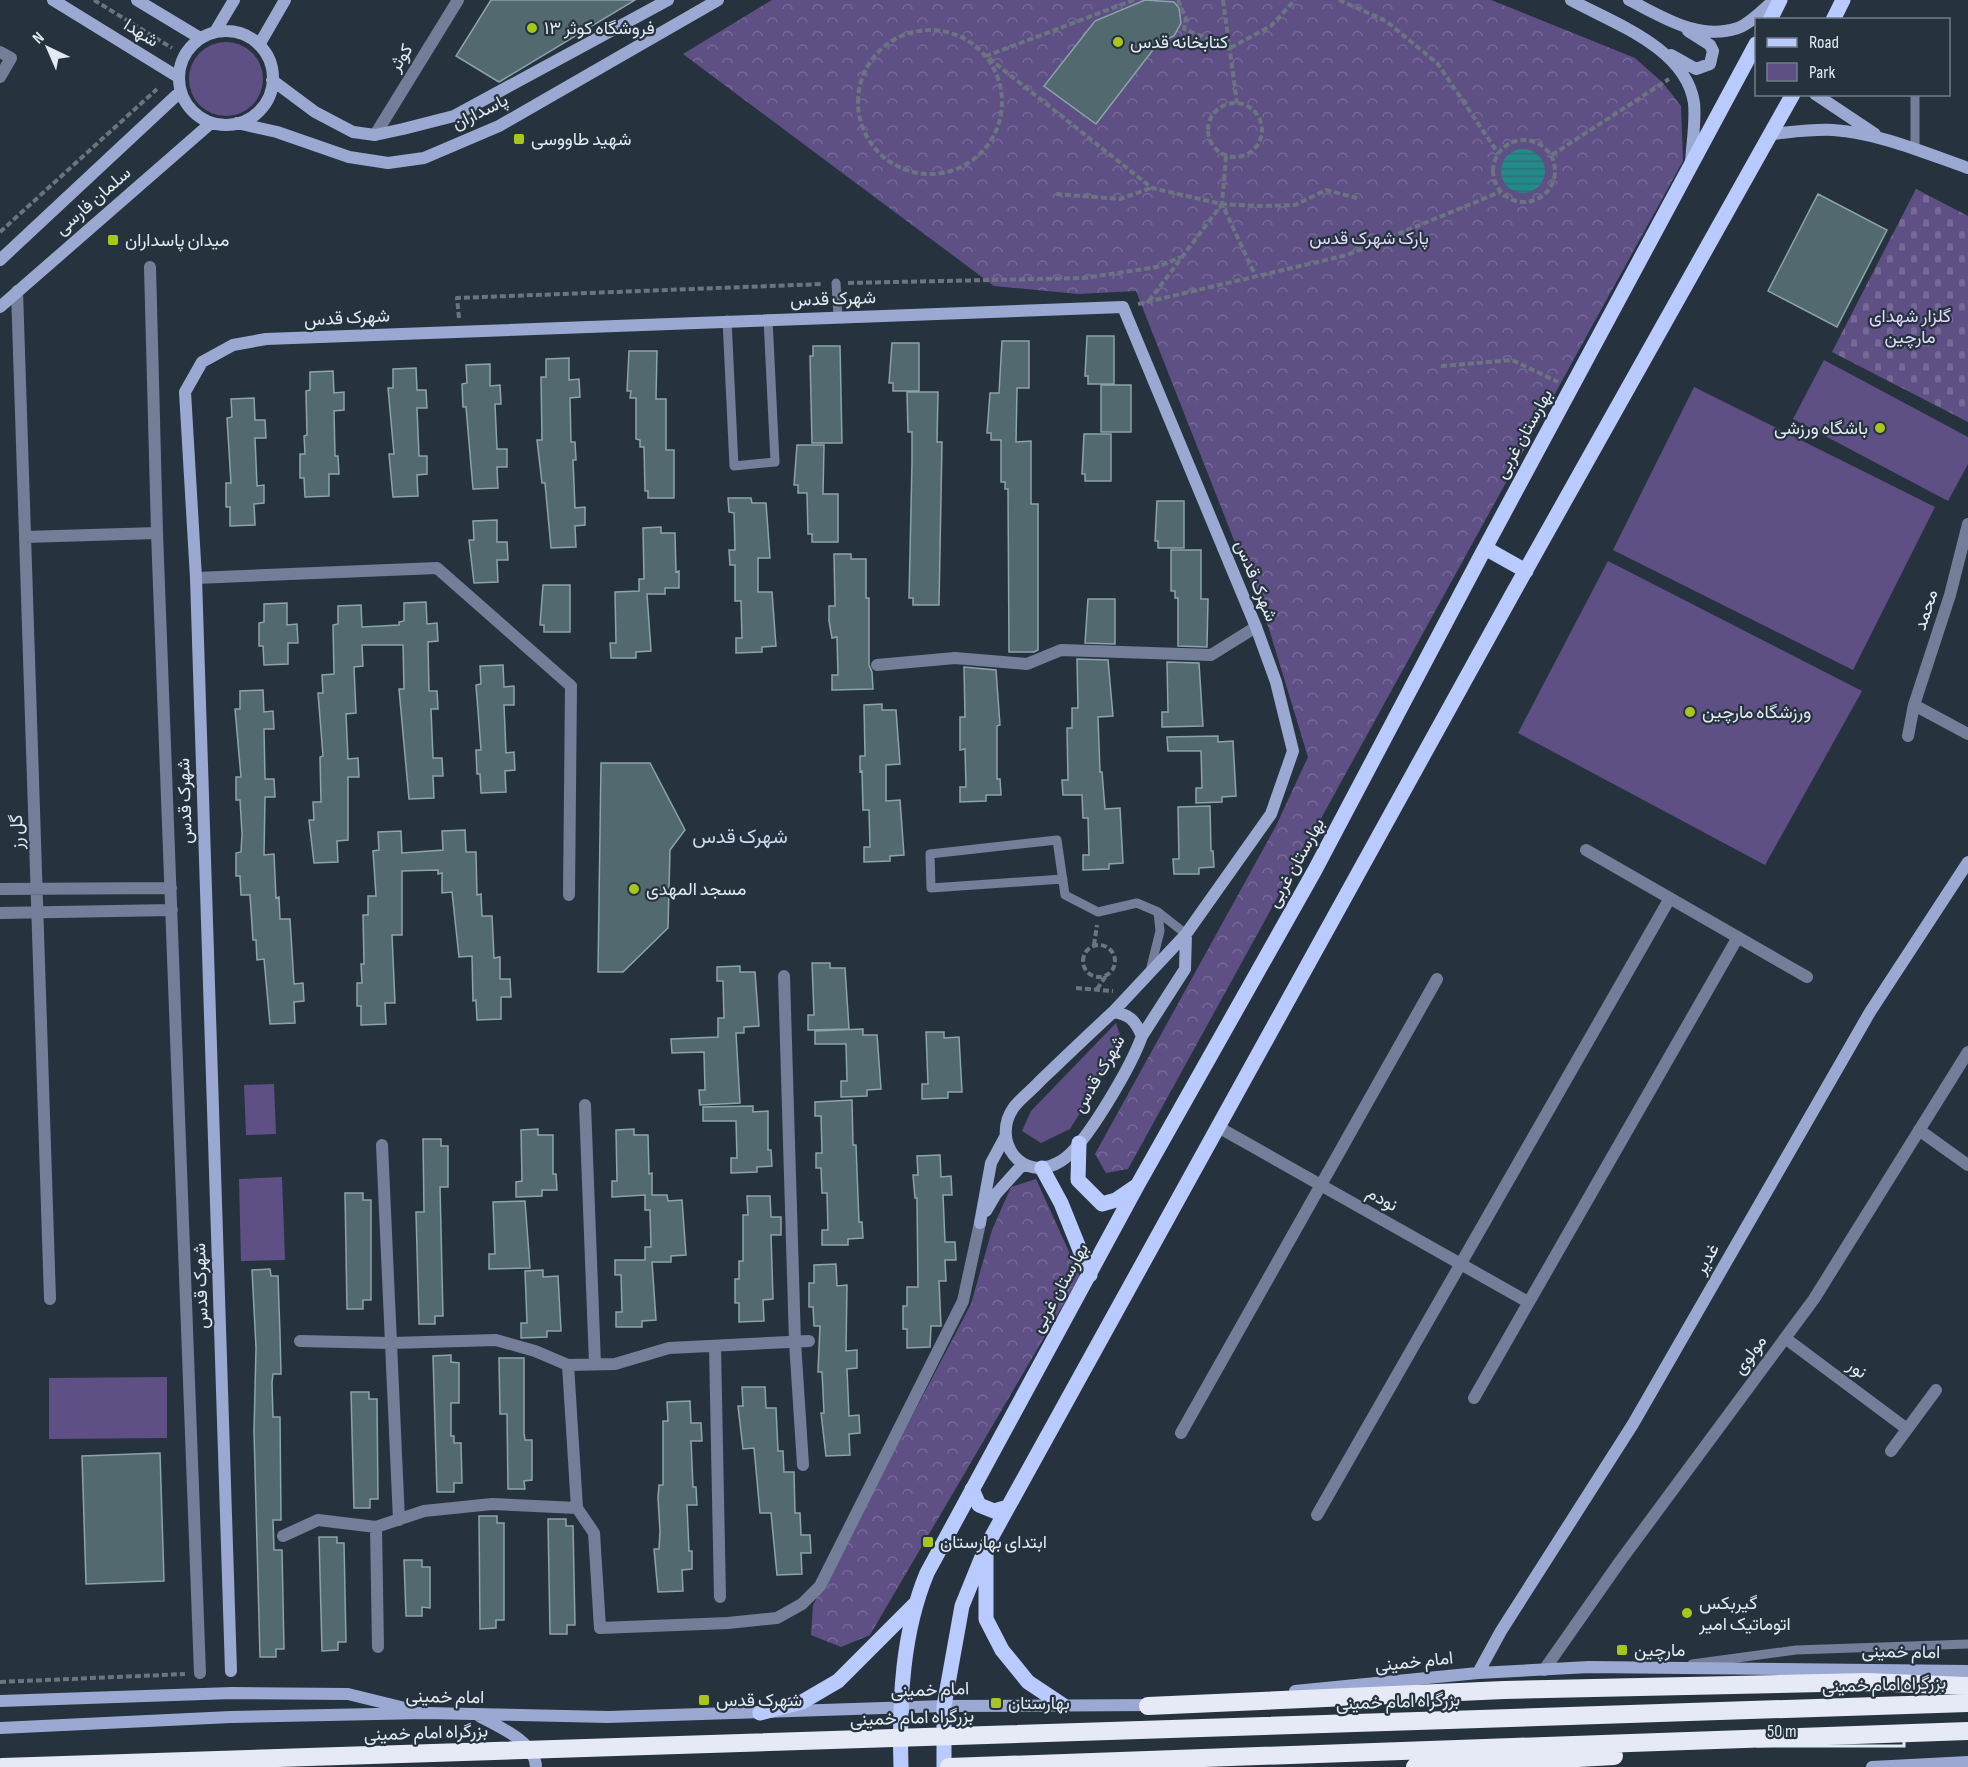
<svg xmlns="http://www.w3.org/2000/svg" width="1968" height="1767" font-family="'Sofia Sans Condensed',Vazirmatn,sans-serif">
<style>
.green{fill:#5e5084}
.forest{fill:url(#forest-crowns)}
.cemetery{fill:url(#cemetery-stones)}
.water{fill:url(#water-rules)}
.building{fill:#536970;stroke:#8ca3ab;stroke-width:1.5}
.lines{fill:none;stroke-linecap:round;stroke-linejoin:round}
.path{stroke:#6a7580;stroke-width:4;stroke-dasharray:6 3;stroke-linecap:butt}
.lane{stroke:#757e98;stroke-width:9}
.street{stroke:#757e98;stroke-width:12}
.secondary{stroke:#9ba9d2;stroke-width:12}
.primary{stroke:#b9caff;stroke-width:15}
.highway{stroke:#e6eaf7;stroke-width:18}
.highway-bridge{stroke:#e6eaf7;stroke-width:18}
.poi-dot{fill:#a8c71d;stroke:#26333f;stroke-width:2}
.labels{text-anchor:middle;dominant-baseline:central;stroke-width:4.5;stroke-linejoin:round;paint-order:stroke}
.poi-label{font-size:18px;fill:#e2ebf3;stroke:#26333f;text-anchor:start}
.street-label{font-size:18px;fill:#e2ebf3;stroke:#26333f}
.park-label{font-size:18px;fill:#e1d9fc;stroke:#26333f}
.neighbourhood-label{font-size:20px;fill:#c8d9e8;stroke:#26333f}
</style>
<defs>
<pattern id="forest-crowns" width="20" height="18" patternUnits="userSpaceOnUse" patternTransform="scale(1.5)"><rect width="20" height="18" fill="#5e5084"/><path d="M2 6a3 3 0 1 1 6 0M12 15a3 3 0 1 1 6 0" fill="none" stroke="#756996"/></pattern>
<pattern id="cemetery-stones" width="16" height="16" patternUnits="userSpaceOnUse" patternTransform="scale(1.5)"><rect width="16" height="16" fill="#5e5084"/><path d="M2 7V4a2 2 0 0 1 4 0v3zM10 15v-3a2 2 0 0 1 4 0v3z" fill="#756996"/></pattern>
<pattern id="water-rules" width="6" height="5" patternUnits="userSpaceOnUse" patternTransform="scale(1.5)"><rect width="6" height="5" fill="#228a8b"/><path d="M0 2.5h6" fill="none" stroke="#306f71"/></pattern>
</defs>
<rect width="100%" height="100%" fill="#26333f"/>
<path class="green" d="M189 79a37 37 0 1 1 74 0a37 37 0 1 1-74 0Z
M1824,360L1968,437V464L1948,501L1793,419Z
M1694,387L1935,507L1853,670L1613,550Z
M1608,561L1862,691L1765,865L1518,733Z
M1116,1023L1123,1044L1070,1129L1041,1143L1022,1131L1031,1111Z
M274,1084L276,1134L246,1135L244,1085Z
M282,1177L285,1260L241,1261L239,1179Z
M167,1377V1438L49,1439V1378Z"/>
<path class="forest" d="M772,0H1491L1635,58L1663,83L1681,106L1683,161L1128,1169L1106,1173L1095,1154L1276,826L1308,757L1269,629L1136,291L1078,294L994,286L683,54Z
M1036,1179L1080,1276L870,1635L841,1647L811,1635L813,1605L971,1304L992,1230L1011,1187Z"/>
<path class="cemetery" d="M1916,189L1968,216V422L1832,352Z"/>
<path class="water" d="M1501 171a22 22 0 1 1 44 0a22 22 0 1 1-44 0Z"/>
<path class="building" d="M491,0H635L499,82L456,56Z
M1145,0L1174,2L1179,8L1181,23L1174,36L1159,42L1096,124L1044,86L1095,21Z
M1818,194L1887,230L1837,327L1768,291Z
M1087,336H1114V384H1088V376H1085Z
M1002,341H1029V388H1017L1016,442L1031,441V504H1038V650L1034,652H1009L1008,489H1005V482H1001V440H991V433H987L990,393H999Z
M892,343H919V391H893V383H889Z
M813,346H840L842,443H812L810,356H813Z
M629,351H657L656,399H666V450H674V498H648V491H645L644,447H640V440L636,439V398H630L631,391H627Z
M569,358V380L579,379L580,397L570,398L571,442H575L576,460H573L575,508L585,507V525L575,526L576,547L551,548L545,483H542L537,440H542L541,377H546V359Z
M490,364V386L500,385L501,404H495L497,449H507V467H497L498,488L473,489L466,407H463L462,384L467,383L466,365Z
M416,368L417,390H426L427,408H417L419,456H427V474L417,475L418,496L393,497L389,454H394L388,388H393V369Z
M333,371L334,393L344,392V410L334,411L335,456H338L339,474H329V496L305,497L304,478H300V454H305L304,436L307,435L306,391L310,390V372Z
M1101,385H1131V432H1101Z
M907,392H938L937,442H942L939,605H913V598H909L912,463V432H908Z
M254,398L255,420H265L266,438H255L257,486L264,485V503L254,504L255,525L230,526V507H226V483H231L227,418L232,417L231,399Z
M1084,434H1111V481H1085V474H1082Z
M797,445H824L823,494H838V542H812V534H808L807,493H798V485H794Z
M728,498H751L752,503H766L770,558H758V592H772L776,646L762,647V652L736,653V638H742L741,601H735V565H730L729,550H735L734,513L729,512Z
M1157,501H1184V548H1158V541H1155Z
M497,520V542H507L508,560H497L498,582L474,583L469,540H474L473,521Z
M661,527V533H675L676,572L679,571V588H665V594H647L651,651L636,652V658H611L610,643H616L615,592L639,591V579H644L643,528Z
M1171,550H1201V599H1208L1207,647L1178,646V598H1175V591H1171Z
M834,554H851V559H866V598H869V665L872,672L873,689L832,690V675H838L837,637L832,638L829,621V606H835Z
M543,585H570V632H544V625H540Z
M1088,599H1115V644L1085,643Z
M426,602L427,624L437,623L438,641L428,642L429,691H437L438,709H431L433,758H442L443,776H433L434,798L409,799L399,689H404L403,645H362L363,666L354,667L356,713L346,714L348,759L358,758L359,777H348V840L337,841L338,862L314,863L309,820H314L313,802H321L320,757L323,756L318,693H323L322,675L334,674L333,625L338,624V606L361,605L362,627L399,625V622L404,621V603Z
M287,603V625L297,624L298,643H288V664L264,665L263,646H259V623L264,622V604Z
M1077,659L1108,660L1113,716L1098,717L1100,772H1102L1105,809L1120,808L1123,863L1109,864V869L1083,870V855H1089L1088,818H1083L1082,795H1063L1062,780H1068L1067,728H1072V708H1078Z
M1167,662L1199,663L1203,726L1162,727V712H1168Z
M503,665L504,687L514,686V705H504L506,753L514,752L515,770L505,771L506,792L481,793L480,774H477L476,750H481L476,685L481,684L480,666Z
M964,667L996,670L1000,725L997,726V779H1000L1001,795H986V801L960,802V787H966L965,749L960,750V717H965Z
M263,690L264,712L273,711L274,729H264L265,779H274L275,797H265L264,855L274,854L276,898L279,897L280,919H290L294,984L303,983L304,1001L294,1002L295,1023L270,1024L264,959L257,960L256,940H253L250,895H241L240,876H236V853L241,852L242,834L240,800H236V777H241L235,709H240V691Z
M882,704V710H896L900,764L886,765V801L900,800L904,855L890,856V861L864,862V847H870L869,810H863L862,771L860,772V756H865L864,705Z
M1218,736V742L1233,741L1236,796L1222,797V802L1196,803V788H1202L1201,751H1168L1167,737Z
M601,763H650L685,830L670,850L668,928L623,972H598Z
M1210,806L1211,851H1213L1214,867L1199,868V874H1174L1173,859H1179L1178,807Z
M465,830L466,852H476L477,895L481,894L482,916H492L494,958L500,957V979H510L511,997H501V1019L477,1020L476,1000L473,1001L472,956L459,957L452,892L442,893V873L438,874V870L402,871V935H392L395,1003H385L386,1024L361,1025V1006H357V983H362L361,964H364L363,915H368V896H376L373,851L379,850L378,832L401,831L402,853L443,850L442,831Z
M812,963H830V968H845L849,1029L808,1030V1015H814Z
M740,966V972H755L759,1026L744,1027V1033H736L740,1103L700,1105L699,1090H705L704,1052L672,1053L671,1039L718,1037V1018H724L723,981H717V967Z
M863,1029V1035H877L881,1089L867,1090V1096L841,1097V1081H847L846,1044H815V1031Z
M926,1032H944V1038L959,1037L962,1092H948V1098L922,1099V1084H928Z
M852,1100L853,1145H856L859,1222H862L863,1238L848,1239V1245H822V1230H828L827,1193H822L821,1168H816V1153H822L821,1116H815V1102Z
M753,1106V1112L768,1111V1150H771L772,1166L757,1167V1172L731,1173V1158H737L736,1121H703V1107Z
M538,1129V1135H553V1174H556L557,1190H542V1196L516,1197V1182L522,1181L521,1130Z
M634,1129V1135H648L649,1174L652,1173V1195H667L668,1201L682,1200L686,1255L671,1256V1262H652L656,1320L642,1321V1327H616V1312H622L621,1275H615V1260H645V1247H651L650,1210H645V1195L612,1197V1181H617L616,1130Z
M423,1139H441V1146H448V1187H440L443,1316H435V1324H419L416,1212H424Z
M940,1155L941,1177L951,1176L952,1195H943L945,1242H955L956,1260H945L946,1281H939L941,1326H931L930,1347L907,1348V1329H903V1306H907V1287H918L917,1198H915L913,1175H918L917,1156Z
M345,1193H363V1200H371V1300H363V1309H347Z
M747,1196H770L771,1217H781V1235H771L773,1299L763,1300L764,1321L739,1322V1303H735V1279H739V1261H743V1215H748Z
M525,1201L530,1268L489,1269V1254H495L493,1202Z
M836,1264L837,1286L847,1285L846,1351L857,1350V1368L847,1369L849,1416L859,1415L860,1433L849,1434L850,1455L826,1456L821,1413H824L822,1372H818L820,1326H814L813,1307H809V1283H814V1265Z
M270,1269L271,1276H278L280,1334L281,1374H273L272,1383L273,1417H280L281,1520H273L274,1550H282L284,1649H276V1657H260L254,1431L256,1348L252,1270Z
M543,1270V1277L558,1276L561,1331H547V1337L521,1338V1323H527L525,1271Z
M451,1355V1362L459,1363V1403H451V1436H454V1443H461L462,1483H454V1492H437L433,1356Z
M499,1358H524V1433L525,1440H532V1480L524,1481L525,1489H508L507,1414H500Z
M742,1387H765L766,1408H776L778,1451H783L784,1472H794L795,1513H800L801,1535H810L811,1553H801L802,1574L777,1575L771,1513H760L754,1448L743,1449L738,1406H743Z
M351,1392H369V1399H377L378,1499H370V1508H354Z
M690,1401L691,1423H701L702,1441H691L693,1487H696L697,1505H687L689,1551H692V1569L682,1570L683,1591L658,1592L654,1549H659L660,1531L658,1498L659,1485H663V1421H668L667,1402Z
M160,1453L164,1581L86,1584L82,1456Z
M479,1516H497V1523H504V1620H496V1628L480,1629Z
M548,1519H566V1526H573L575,1625H567V1634H550Z
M319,1537H337V1543H344L346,1642H338V1650L322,1651Z
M404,1560H422V1567H430V1608L422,1607V1616H406Z"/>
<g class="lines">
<path class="path" d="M94,0L172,48
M1134,0L986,56L1152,188L1222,204L1260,206L1295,205L1326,190L1357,198
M1178,0L1186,19L1184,29L1230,48L1271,26L1295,0
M1223,0L1237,103
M1339,0L1386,21L1438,64L1498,153
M858 102a72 72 0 1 1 144 0a72 72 0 1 1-144 0Z
M1208 130a27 27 0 1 1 54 0a27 27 0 1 1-54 0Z
M1493 171a31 31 0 1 1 62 0a31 31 0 1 1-62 0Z
M1552,155L1669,79
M1226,156L1222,204L1256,277
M1056,194L1120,199L1151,188
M0,232L157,89
M848,283L1084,278L1157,267L1181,257
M1149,301L1222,204
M1138,304L1347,255L1500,192
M459,318L457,298L823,284
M1441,366L1512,360L1558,382
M1083 961a16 16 0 1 1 32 0a16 16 0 1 1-32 0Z
M1094,945L1097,925
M1076,988L1113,991
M1097,989L1106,976
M0,1682L185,1674"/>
<path class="lane" d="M1915,150V94
M836,283L838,317
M727,320L734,466L775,462L768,319
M1063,879L931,888L930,854L1057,840L1065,895L1098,912L1137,903L1158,912L1186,934
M1150,971L1160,931L1158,912
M1692,1664L1796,1650L1968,1644"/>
<path class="street" d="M0,52L11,58L0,77
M375,135L458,0
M150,267L157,533L200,1673
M17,291L50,1299
M25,537L157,533
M196,578L437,568L571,686L569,895
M877,665L955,658L1027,664L1061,650L1211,655L1256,627
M1914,705L1968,734
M1908,736L1914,705L1950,595L1968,524
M1586,850L1807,977
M0,889L171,888
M0,913L172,910
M784,976L795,1342L803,1465
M585,1105L595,1364
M1218,1127L1528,1302
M1919,1130L1968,1165
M382,1145L399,1520
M1785,1338L1907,1429
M300,1341L391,1343L496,1340L535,1351L568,1365
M809,1341L669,1348L615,1364L568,1365L577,1508L594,1533L600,1628L728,1623L777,1618L802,1604L820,1586L963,1301L980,1223
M715,1346L720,1597
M1474,1398L1738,937
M1181,1433L1437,979
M1891,1451L1936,1390
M1317,1515L1670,898
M376,1527L378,1647
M283,1536L318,1520L376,1527L424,1511L492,1504L577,1508
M1544,1670L1621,1560L1814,1299L1968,1052"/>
<path class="secondary" d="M53,0L178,77
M137,0L200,38
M1571,0C1613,23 1686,48 1694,103C1696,122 1692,143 1691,163
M1629,0C1663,17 1698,41 1738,28C1751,23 1764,9 1774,0
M179 78a47 47 0 1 1 94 0a47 47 0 1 1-94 0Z
M215,32L234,0
M259,45L285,0
M1671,55L1696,69L1710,64L1713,51L1710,45L1688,31
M272,80L315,112L353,132L375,135L403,129L454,116L668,0
M1815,94L1875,134
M237,123L277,132L349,157L388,163L424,158L499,126L718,0
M1772,134C1792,132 1812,129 1833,130C1879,133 1925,153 1968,168
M0,260L180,92
M0,307L211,123
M1113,1012C1129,1014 1135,1020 1142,1036C1132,1064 1086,1146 1061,1161C1022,1185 990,1140 1014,1107C1021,1098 1032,1090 1040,1081C1064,1058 1088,1035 1113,1012Z
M1142,1036L1185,969L1186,934
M986,1211L996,1194L1023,1164
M980,1223L991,1163L1005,1137
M231,1671L196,578L185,392L202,362L233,345L266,339L1123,307L1256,627L1276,682L1293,751L1271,814L1186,934L1113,1012
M1478,1673L1501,1631L1633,1424L1870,1012L1968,862
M1295,1691L1478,1673L1589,1667L1968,1671
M0,1701L232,1693L348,1694L409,1709
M479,1716C499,1727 535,1741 536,1767
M0,1728L231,1717L425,1713L608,1717L944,1706L1156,1705
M1872,1767L1968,1762"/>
<path class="primary" d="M1770,20L1780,0
M1833,20L1843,0
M1485,548L1526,571
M1079,1143L1078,1180L1102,1204L1116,1200L1135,1187
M1042,1168L1061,1203L1090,1275
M972,1489L979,1505L994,1511L1008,1507
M986,1553V1619L1002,1650L1028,1682L1064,1706
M760,1713L802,1702L838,1681L914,1605
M901,1767C899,1702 902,1633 927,1573L1137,1186L1315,870L1485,548L1756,44
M944,1767V1706L962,1606L986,1547L1513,593L1793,94"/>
<path class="highway" d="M1148,1706L1504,1690L1867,1682L1968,1686
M949,1767L1968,1731
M1415,1767L1614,1756"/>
<path class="highway-bridge" d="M2,1767L1968,1703"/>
</g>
<g class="poi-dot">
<circle cx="532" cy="28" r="6"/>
<circle cx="1118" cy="42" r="6"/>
<rect x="513" y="133" width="12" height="12" rx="3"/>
<rect x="107" y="234" width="12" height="12" rx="3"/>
<circle cx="1880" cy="428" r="6"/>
<circle cx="1690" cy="712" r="6"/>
<circle cx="634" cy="889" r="6"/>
<rect x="922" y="1536" width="12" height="12" rx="3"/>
<circle cx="1687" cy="1613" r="6"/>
<rect x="1616" y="1644" width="12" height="12" rx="3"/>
<rect x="698" y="1694" width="12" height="12" rx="3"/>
<rect x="990" y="1697" width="12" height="12" rx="3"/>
</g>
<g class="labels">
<g class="poi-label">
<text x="544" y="28">فروشگاه کوثر ۱۳</text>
<text x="1130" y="42">کتابخانه قدس</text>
<text x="531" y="139">شهید طاووسی</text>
<text x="125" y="240">میدان پاسداران</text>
<text x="1868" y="428" text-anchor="end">باشگاه ورزشی</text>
<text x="1702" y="712">ورزشگاه مارچین</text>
<text x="646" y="889">مسجد المهدی</text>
<text x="940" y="1542">ابتدای بهارستان</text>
<text x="1699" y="1603">گیربکس<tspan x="1699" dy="21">اتوماتیک امیر</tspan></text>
<text x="1634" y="1650">مارچین</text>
<text x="716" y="1700">شهرک قدس</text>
<text x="1008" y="1703">بهارستان</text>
</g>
<g class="street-label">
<text transform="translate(141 33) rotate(32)">شهدا</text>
<text transform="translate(401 58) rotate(-58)">کوثر</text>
<text transform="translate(480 112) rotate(-26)">پاسداران</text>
<text transform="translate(93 201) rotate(-41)">سلمان فارسی</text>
<text transform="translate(833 299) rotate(-2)">شهرک قدس</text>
<text transform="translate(347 318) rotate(-3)">شهرک قدس</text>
<text transform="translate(1524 434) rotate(-61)">بهارستان غربی</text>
<text transform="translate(1256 581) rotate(68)">شهرک قدس</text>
<text transform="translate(1926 610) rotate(-72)">محمد</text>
<text transform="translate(185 801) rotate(-92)">شهرک قدس</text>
<text transform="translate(17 832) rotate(-92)">گل رز</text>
<text transform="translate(1296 863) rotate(-61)">بهارستان غربی</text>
<text transform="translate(1099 1074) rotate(-60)">شهرک قدس</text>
<text transform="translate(1382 1199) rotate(29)">نودم</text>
<text transform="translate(1707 1259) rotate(-60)">غدیر</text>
<text transform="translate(201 1286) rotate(-92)">شهرک قدس</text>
<text transform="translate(1060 1288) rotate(-61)">بهارستان غربی</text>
<text transform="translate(1750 1355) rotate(-54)">مولوی</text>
<text transform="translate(1857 1369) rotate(36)">نور</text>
<text transform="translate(1901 1652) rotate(1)">امام خمینی</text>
<text transform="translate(1414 1662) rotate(-6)">امام خمینی</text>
<text transform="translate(1884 1685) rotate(-2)">بزرگراه امام خمینی</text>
<text transform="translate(930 1690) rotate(-2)">امام خمینی</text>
<text transform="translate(445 1697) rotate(1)">امام خمینی</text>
<text transform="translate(1398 1702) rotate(-2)">بزرگراه امام خمینی</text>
<text transform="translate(912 1718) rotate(-2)">بزرگراه امام خمینی</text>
<text transform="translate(426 1733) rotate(-2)">بزرگراه امام خمینی</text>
</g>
<g class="park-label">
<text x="1369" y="238">پارک شهرک قدس</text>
<text x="1910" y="316">گلزار شهدای<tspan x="1910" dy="21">مارچین</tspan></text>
</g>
<g class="neighbourhood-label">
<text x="740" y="837">شهرک قدس</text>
</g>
</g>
<rect x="1755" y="18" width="195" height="78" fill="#26333f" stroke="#717d87" stroke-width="1.5"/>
<rect x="1767" y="38" width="30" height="9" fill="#b9caff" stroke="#717d87" stroke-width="1.5"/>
<text x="1809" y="48" font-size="18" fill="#e2ebf3">Road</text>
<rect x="1767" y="63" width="30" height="18" fill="#5e5084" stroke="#717d87" stroke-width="1.5"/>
<text x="1809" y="78" font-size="18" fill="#e2ebf3">Park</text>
<g transform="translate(48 48) rotate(316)" stroke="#26333f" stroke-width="4.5" paint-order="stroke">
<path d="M0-4.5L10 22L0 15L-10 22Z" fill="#e2ebf3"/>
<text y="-9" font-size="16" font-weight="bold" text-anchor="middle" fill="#e2ebf3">N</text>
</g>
<path d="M1758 1737v9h146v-9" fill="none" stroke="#e2ebf3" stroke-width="3"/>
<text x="1767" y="1737" font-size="18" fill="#e2ebf3" stroke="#26333f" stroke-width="4.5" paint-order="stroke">50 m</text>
</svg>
